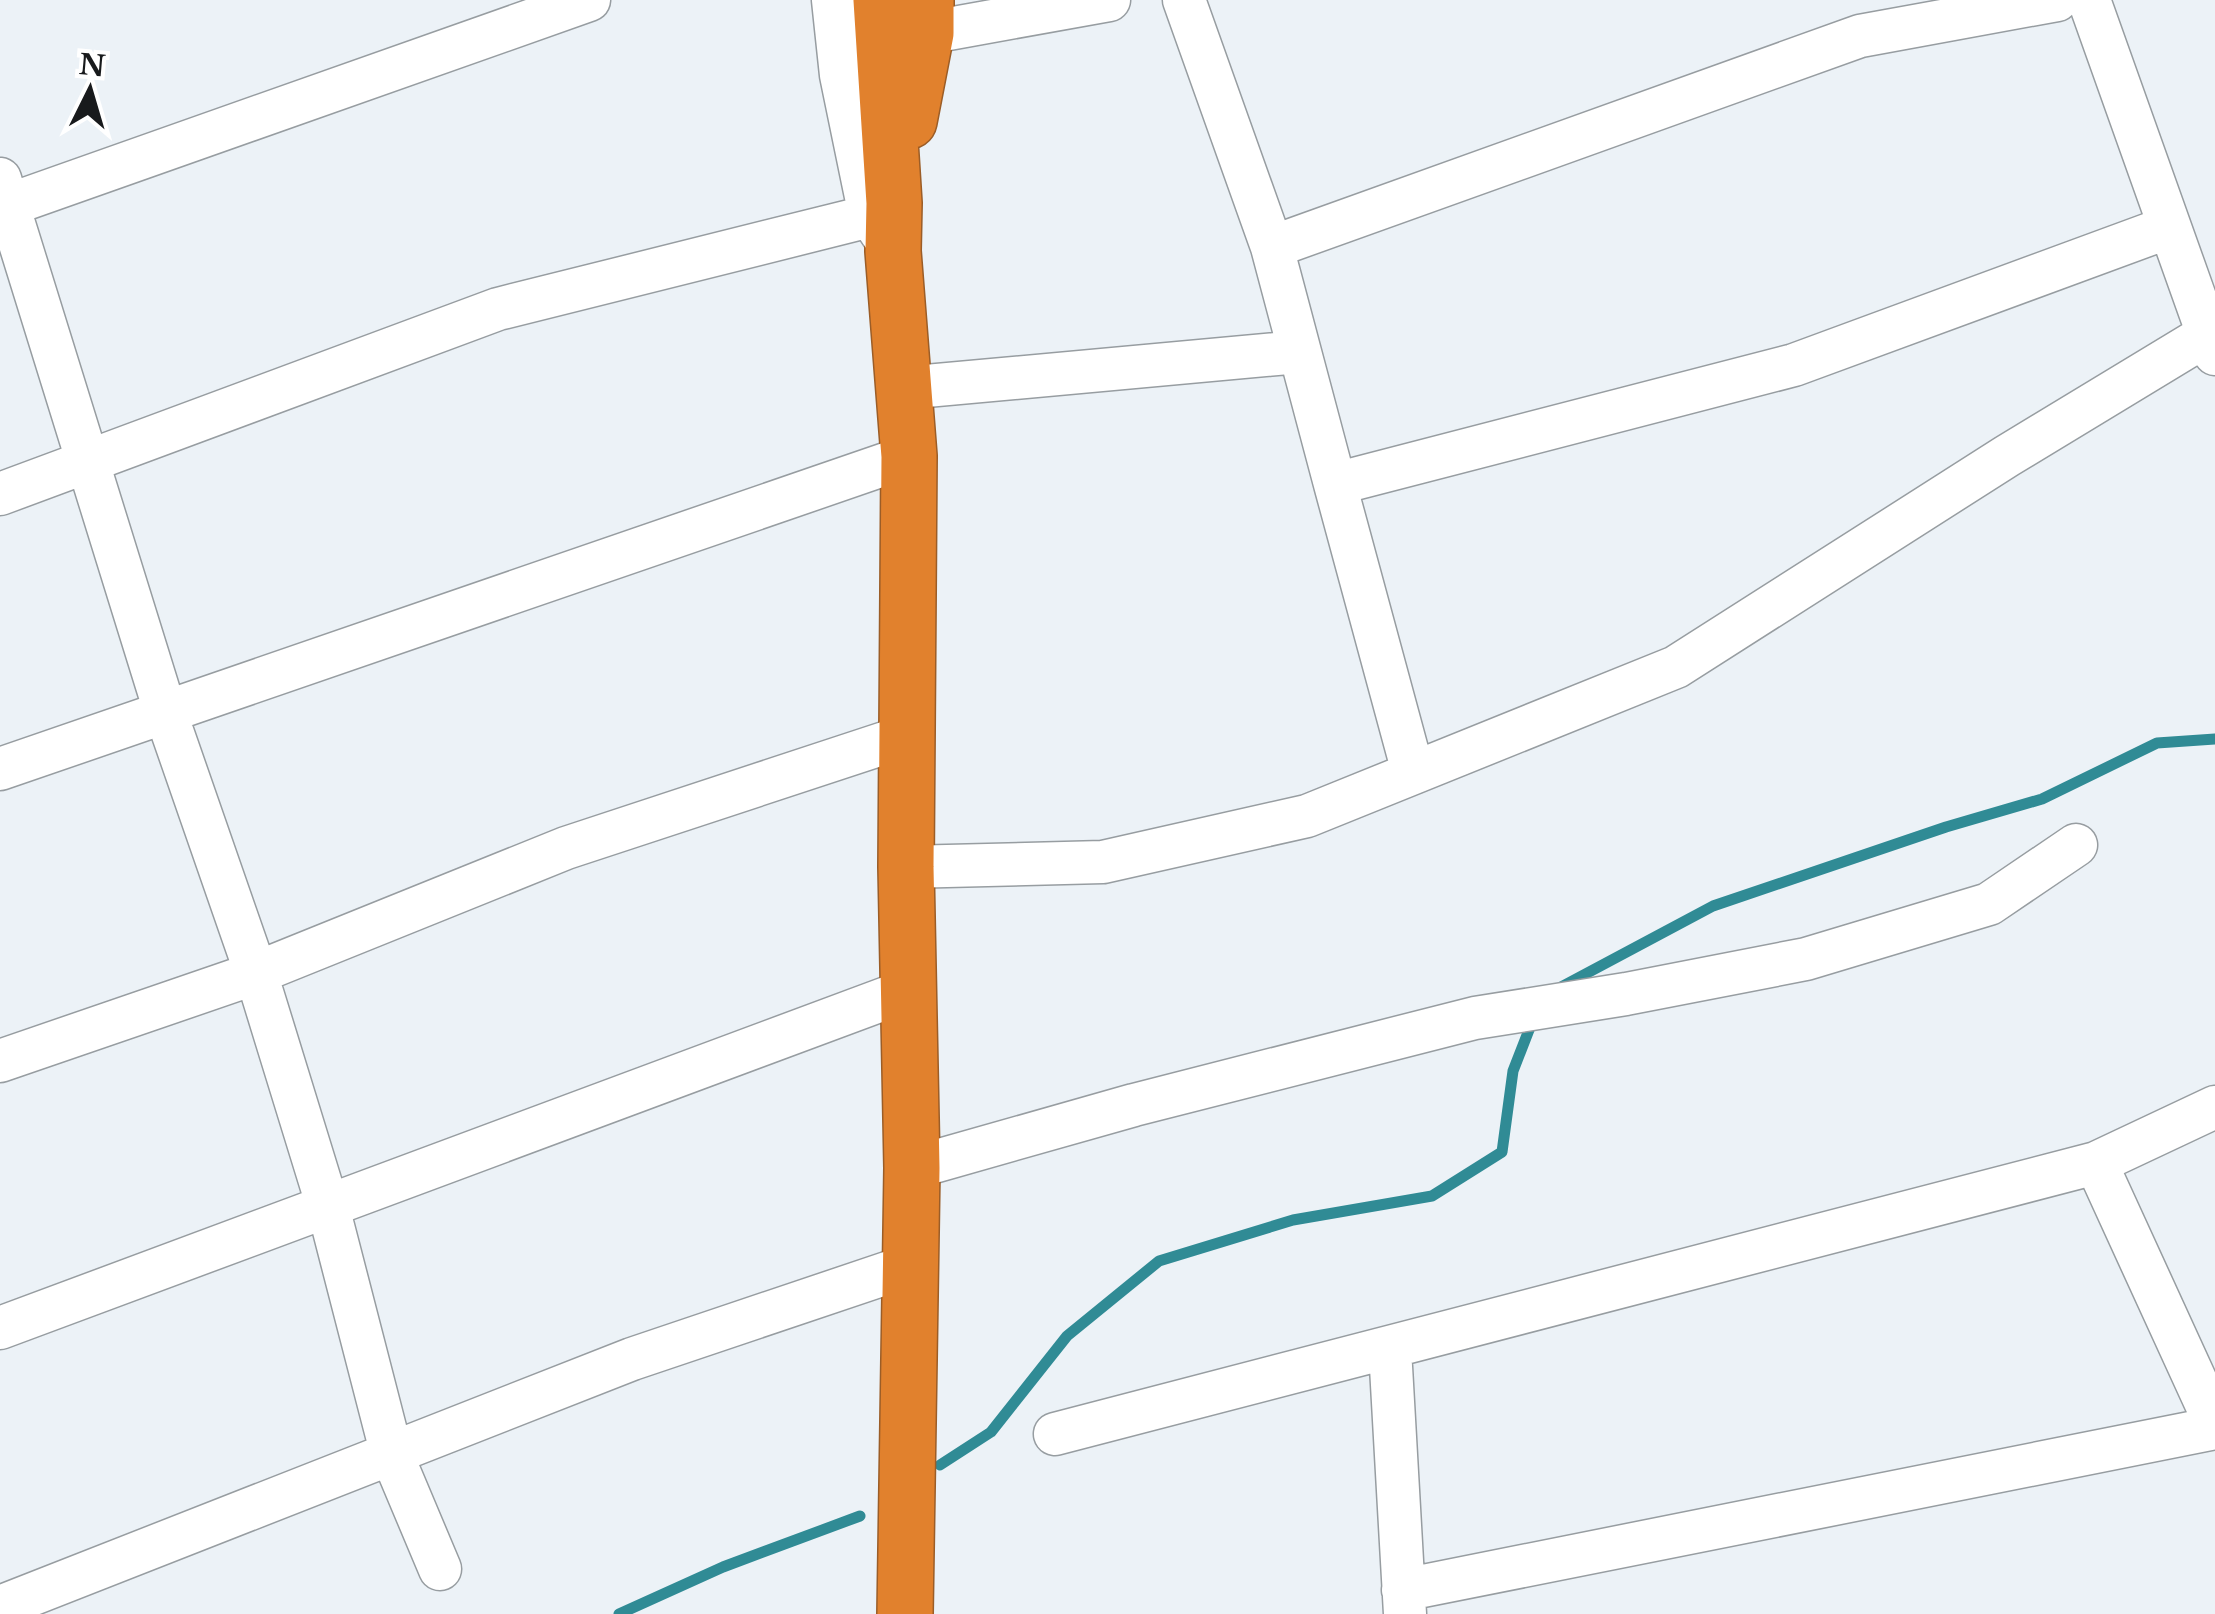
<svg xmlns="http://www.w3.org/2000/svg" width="2215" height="1614" font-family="'Libre Baskerville',serif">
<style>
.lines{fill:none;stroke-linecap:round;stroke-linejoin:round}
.stream{stroke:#308b95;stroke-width:11}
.street-casing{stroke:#979da1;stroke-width:45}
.highway-casing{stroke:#9b5d27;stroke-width:58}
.street{stroke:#fff;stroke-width:42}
.highway{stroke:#e1812d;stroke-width:55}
</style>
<rect width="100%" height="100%" fill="#ecf2f7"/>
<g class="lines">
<path class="stream" d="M1561,987L1713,906L1946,827L2042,799L2157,743L2215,739
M940,1465L991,1432L1067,1336L1159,1261L1293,1220L1432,1196L1502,1152L1513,1071L1534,1017
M619,1614L723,1567L860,1516"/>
<defs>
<path id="street" d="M833,0L841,75L870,216L884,237
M1184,0L1272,247L1335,484L1794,365L2169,227
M2089,0L2215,354
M926,33L1109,0
M0,179L165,711L256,973L328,1207L392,1455L440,1569
M0,208L589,0
M1272,247L1860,36L2057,0
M904,388L1299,352
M1335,484L1413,772
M0,494L498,309L870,216
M0,769L909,456
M906,867L1103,862L1307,816L1676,667L2007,456L2215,330
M0,1061L256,973L566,848L909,735
M2096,1163L2215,1423
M912,1168L1134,1105L1475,1018L1626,994L1806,959L1989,904L2076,845
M0,1328L911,989
M1390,1349L1405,1614
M1055,1434L2096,1163L2215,1107
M1403,1590L2215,1428
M0,1607L632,1359L908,1266"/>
<path id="highway" d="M881,0L894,203L893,251L909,456L906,867L912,1168L905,1614
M909,121L926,33V0"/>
</defs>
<use href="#street" class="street-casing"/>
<use href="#highway" class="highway-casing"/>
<use href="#street" class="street"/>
<use href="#highway" class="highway"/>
</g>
<g transform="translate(90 90) rotate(5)" stroke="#ffffff" stroke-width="8" paint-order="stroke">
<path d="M0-8L18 38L0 25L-18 38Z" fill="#181a1c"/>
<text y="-15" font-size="28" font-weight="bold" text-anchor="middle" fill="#181a1c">N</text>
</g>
</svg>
